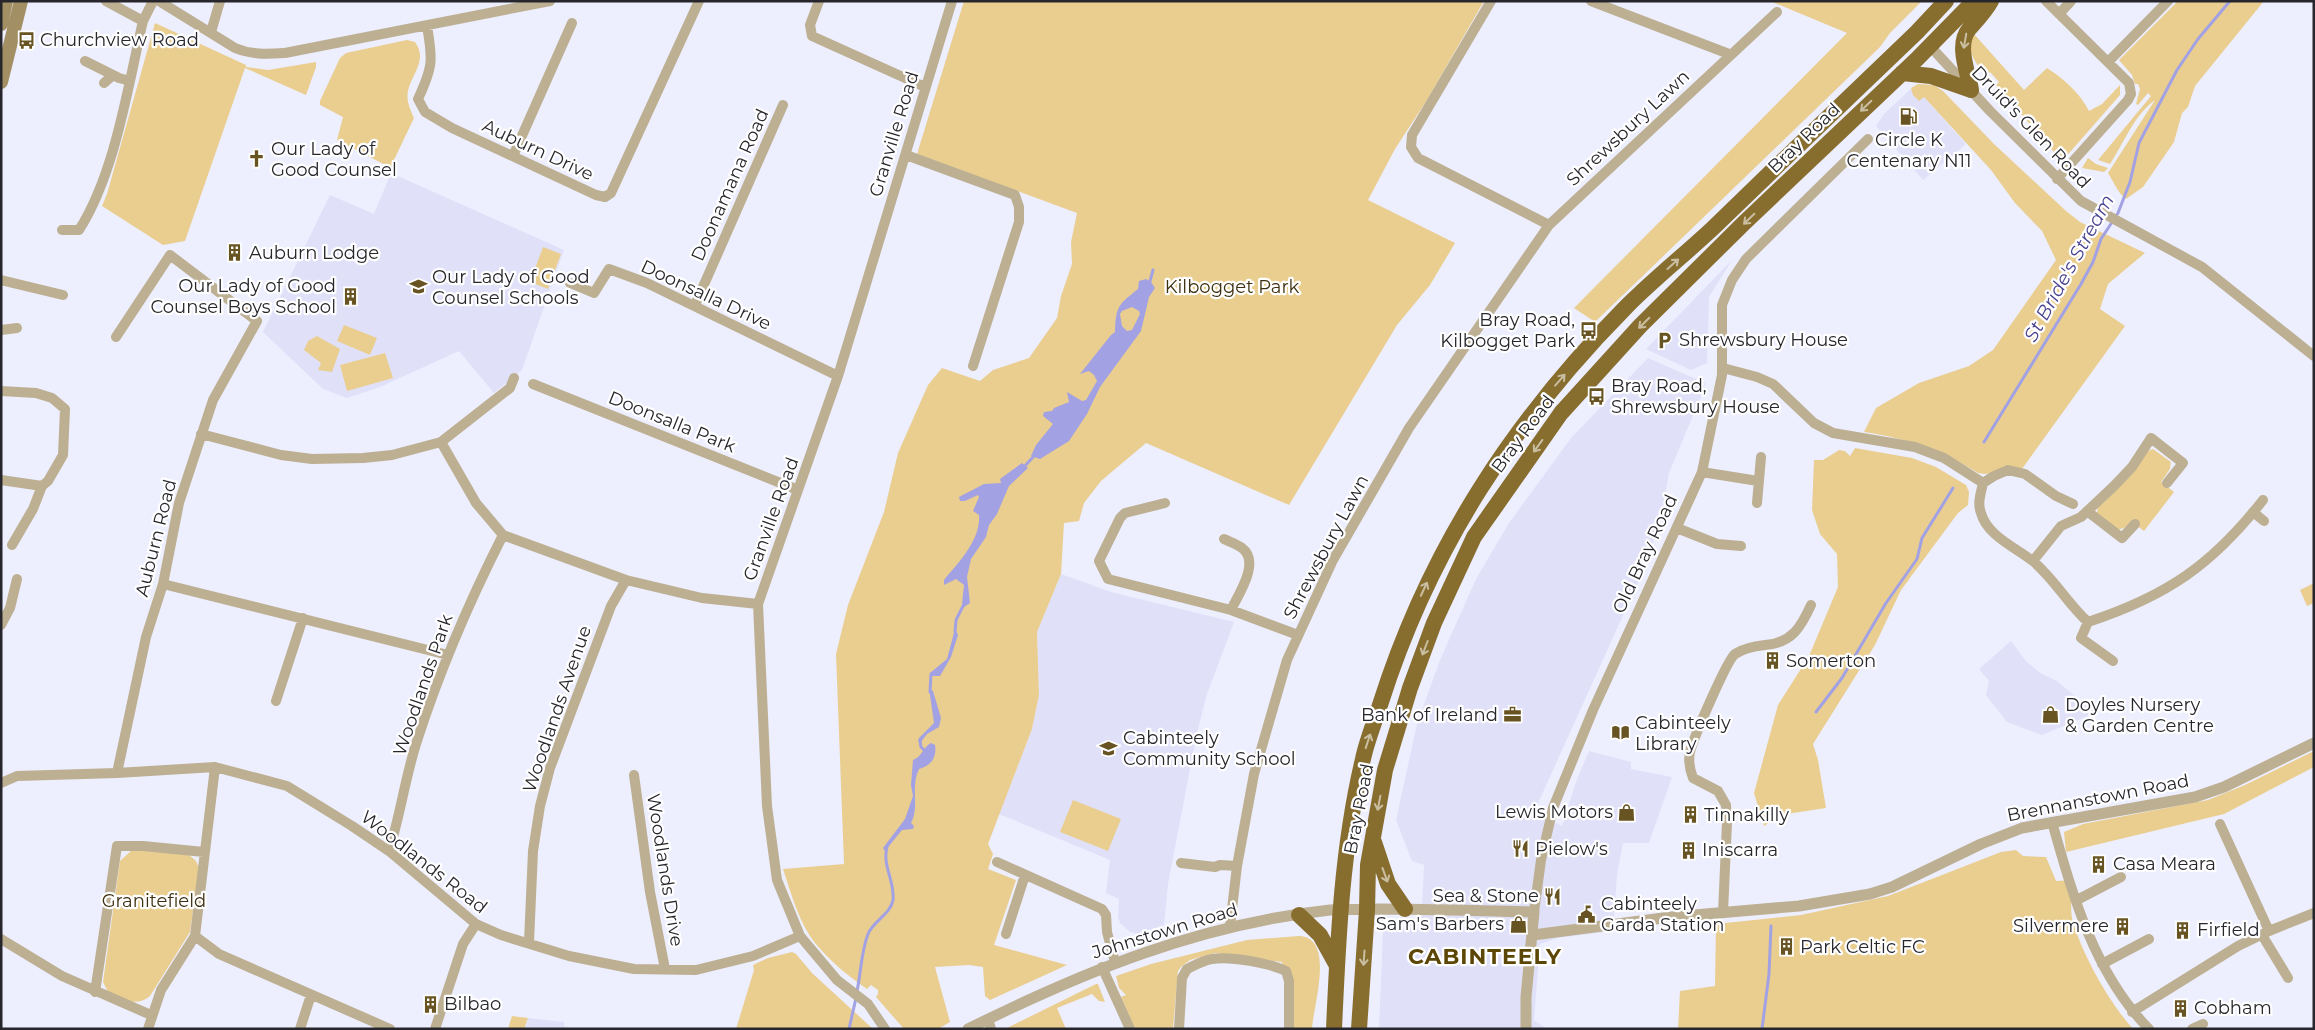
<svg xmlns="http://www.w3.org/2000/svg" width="2315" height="1030" font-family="Montserrat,sans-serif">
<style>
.built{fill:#e0e1f9}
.green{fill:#eace90}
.water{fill:#a1a1e3;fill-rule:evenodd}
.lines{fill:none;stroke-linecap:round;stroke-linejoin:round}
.stream{stroke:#a1a1e3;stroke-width:3}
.minor{stroke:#bcaf92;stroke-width:10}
.tertiary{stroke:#bcaf92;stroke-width:11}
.secondary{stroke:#a38f64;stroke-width:14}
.trunk{stroke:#886e2e;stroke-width:16}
.oneway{stroke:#c9bea1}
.labels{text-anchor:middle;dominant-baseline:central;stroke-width:4.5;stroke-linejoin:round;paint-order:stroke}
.poi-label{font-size:18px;fill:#26262c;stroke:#fff;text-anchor:start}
.street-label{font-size:18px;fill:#26262c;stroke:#fff}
.park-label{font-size:18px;fill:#3d3011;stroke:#fff}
.water-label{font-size:19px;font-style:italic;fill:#494391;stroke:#fff}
.district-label{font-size:22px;font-weight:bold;letter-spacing:1px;fill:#5c4606;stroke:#fff}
</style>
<rect width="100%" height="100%" fill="#edeefe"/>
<path class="built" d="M1914,86L1966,144L1923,180L1876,126L1884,114Z
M391,173L564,250L522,370L494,393L459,351L380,387L347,398L323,389L263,332L330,195L374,214Z
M1732,260L1709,297L1707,363L1691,370L1646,349Z
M1648,358L1705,383L1704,389L1669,473L1661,517L1645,567L1534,812L1562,826L1577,779L1589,751L1631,762V769L1672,777L1649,843H1623L1617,875L1613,931L1557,938L1540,944L1534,1020L1547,1029H1379L1383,931L1421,927L1424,865L1412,861L1396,820L1417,724L1440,660L1476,579L1509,523L1571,438Z
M1061,574L1111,592L1234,622L1207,694L1197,733L1168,884L1164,925L1138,934L1130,932L1120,923L1118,917L1119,899L1106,893L1110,860L999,814L1032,729L1039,695L1037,632Z
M2011,641L2026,661L2040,673L2057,681L2095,713L2042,735L2007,722L1986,695L1989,681L1979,669Z
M528,1018L564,1022V1026L572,1029H524Z"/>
<path class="green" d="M964,1H1484L1427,100L1395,149L1368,200L1455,243L1430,285L1397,325L1289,505L1146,443L1101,481L1084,503L1079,521L1064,523L1061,574L1037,632L1039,695L1032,729L988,844L993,854L988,869L1016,880L994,945L1067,965L990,1000L985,996L983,967L969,965L935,967L950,1022L938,1029H904L876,997L878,994V990L871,985L867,989C848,976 830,961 815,943C799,923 791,893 783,869L844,864L836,654L848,605L884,512L898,453L928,385L942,368L980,381L993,370L1029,358L1057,318L1061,296L1072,264L1071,242L1077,213L917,154Z
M1770,1H1922L1890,33L1880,47L1595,322L1574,308L1847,33Z
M2178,1H2264L2195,86L2188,107L2182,113L2174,142L2143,187L2126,199C2117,192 2114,182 2108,173L2155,100C2134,115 2124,143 2110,164L2098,160L2151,96L2148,93L2138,105L2136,104L2140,89L2138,84H2135L2132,75L2119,60Z
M155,23L246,65V67L268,70L316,62V67L306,95L245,68L185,241L163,245L102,206L107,194Z
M1974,34L2024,90L2047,68C2064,79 2080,93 2089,111L2102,104L2120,85V95L2064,159H2060L1996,85L1999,82L1990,72L1986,75C1977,65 1963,48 1974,34Z
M407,40L415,42C428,60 412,73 408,91C406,101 410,109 414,118L393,162V169L337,140L343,117L320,105V101L340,58L346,53Z
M1918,84L1934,85L1943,91L1994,144L2066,211L2080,222L2145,253L2108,284L2100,309L2125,326L2022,469L1985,474L1978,473C1940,449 1908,439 1864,432L1876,408L1919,383L1969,366L1993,350L2056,260L2042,231L2015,203L1991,170L1924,97L1919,101L1913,95L1911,88Z
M2088,158L2096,164L2108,168L2104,172L2082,168Z
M543,247L561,254L548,289L530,282Z
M344,325L377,338L370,355L337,341Z
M317,336L340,349L332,372L318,370L321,363L304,350L308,341Z
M385,353L393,378L347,391L340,365Z
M1855,448L1912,458L1936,467L1966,485L1969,492L1968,505L1958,513L1901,590L1875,645L1813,744L1818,760L1826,808L1780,815L1764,826L1754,793L1778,705L1809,656L1838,587L1837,554L1820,534L1812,510L1814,460H1823L1839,450L1845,451L1850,456Z
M2153,449L2171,462L2170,469L2161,482L2174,492L2144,531L2131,521L2126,527L2118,530L2097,513L2098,507L2147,451Z
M2314,583V603L2307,606L2300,590Z
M2314,751V767L2224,814L2066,852L2064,832L2083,824L2208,800L2245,785Z
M1073,800L1121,819L1108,851L1060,832Z
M132,850L188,854L196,861L199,868L190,932L150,996C136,1008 123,999 108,992L103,982L120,861Z
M2016,850L2023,856L2046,857L2056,881L2073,880C2073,892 2069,910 2073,922C2083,956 2109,1002 2133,1029H1678L1680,991L1715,986L1716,924L1801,915L1888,896L2001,852Z
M1299,936C1336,937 1313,1007 1312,1029H1293L1282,962L1215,953L1190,960L1181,967L1178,971L1173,1029H1135L1121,997L1126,995L1119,988L1116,976L1151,964L1247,940Z
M792,952L796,954L812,973L873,1029H736L754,970L753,965L768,958Z
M1096,984H1098L1105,1002L1099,1001L1092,994L1057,1008L1066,1029H1005Z
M512,1016L528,1018L524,1029H508Z"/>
<path class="water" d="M1146,279L1151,282L1155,288L1149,297L1141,331L1100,387L1087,414L1069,441L1040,459L1031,456L1036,445L1053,424L1043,416L1044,412L1052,411L1054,408L1069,402L1067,392L1082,401L1086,400L1097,381L1094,375L1089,371L1080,374L1111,335L1115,332C1116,306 1118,305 1138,289L1139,281ZM1132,307L1139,311L1140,314L1132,330L1127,331L1122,326L1120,314L1122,311Z
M1022,463L1028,468L1009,486L997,514L989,525L986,537L971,559L967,577L970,603L964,607L962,604L964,585L956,579L944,585V580C958,563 981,540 979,515L973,511L979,497L978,495L965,501H960L959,497L984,484L1001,483L1000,479Z
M955,629L958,635L951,657L940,676H930V673L947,659Z
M929,688L933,691L941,718L939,727L927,734L920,743L918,741L919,738L934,723Z
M931,743L935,745C937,757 931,766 919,769C910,787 920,806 911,823L914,826L913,829L902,830L885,851L883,848L905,819L913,796L911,785L913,760C922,757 923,747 931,743Z"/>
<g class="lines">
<path class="stream" d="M1149,285L1153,270
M1984,442L2081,284L2093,262L2101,239L2118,213L2130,182L2139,143L2177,70L2198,39L2230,1
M1023,468L1034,456
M955,632L956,620L965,602
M930,692L931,674
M1816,712L1842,678L1886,603L1917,559L1922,538L1953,488
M920,740L921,747L927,753
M857,991C861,973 861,952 868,934C873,921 891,914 893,900C895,881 882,866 887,847
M849,1029L856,998
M1762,1029L1769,974L1771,926"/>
<path class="minor" d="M106,1L143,21L153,1
M159,1L235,48C252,55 267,54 285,53L550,1
M819,1L810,25L812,36L925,87
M1491,1L1412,135L1411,147L1418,158L1549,225
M1591,1L1729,54
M2046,1L2129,83L2131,94L2128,100L2057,179
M2059,14L2071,1
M427,26C433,60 433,67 418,99L425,112L452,128L596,195L605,197L611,193L699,1
M211,32L220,1
M1930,46L1990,111L2081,201L2202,267L2314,356
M85,61L119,78L130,81
M2108,62L2168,1
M104,83L113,75
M906,155L1015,195L1019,207V222L973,366
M513,156L572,23
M62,230H79C115,174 128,86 143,21
M1,280L63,295
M570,283L594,293L609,269L647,283L838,376
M695,305L783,105
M1,330L17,328
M116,337L170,255L257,321L213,400L179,503L163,584L146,637L117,773
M1723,368L1757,377L1773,384L1814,423L1833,433L1915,447L1944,458L1983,483
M533,384L798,490
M1,391L36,393L52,398L65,409L63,455L48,481L42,486L33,509L12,545
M201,434L281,455L312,459L363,458L392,455L441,442L510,388L514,378
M441,442L476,503L503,535L626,580L702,598L758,604
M1702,472L1758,481
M1,480L42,486
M1165,503L1125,513L1120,518L1099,561L1108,579L1231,610L1298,635
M1757,503L1761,457
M2073,504L2056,496L2025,474L2008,470L1994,476L1983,483C1981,493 1977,503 1981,513C1987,536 2017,548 2034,562C2055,580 2068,604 2088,622C2167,596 2212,565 2263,500
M2087,511L2122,538L2135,524
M2253,512L2264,521
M1677,528L1717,544L1741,546
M1224,539C1230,542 1237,544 1242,548C1261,562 1238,595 1231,610
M2033,561L2061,526L2081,517L2114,486L2132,467L2151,438L2183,463L2167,483
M163,584L448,655
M2088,622L2081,638L2113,661
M1,625L10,608L17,579
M276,701L303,618
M634,775L650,892L665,969
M1,783L17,776L117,773L215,767L287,786L352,826L389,851L476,924L501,935L569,956L634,969L696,970L753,956L800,936
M2052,822C2073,896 2094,973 2149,1029
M2220,824L2269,931
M389,851C400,816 405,779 416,744C439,672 469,602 503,535
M997,862L1102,909L1106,915L1107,932L1115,962
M1181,863L1215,867L1220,865L1237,866
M2077,900L2121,877
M1534,912L1541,860L1553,808L1593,710L1702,472L1722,375V305L1732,280L1746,259L1868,139
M1723,913L1727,822L1726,805L1718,791L1693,778C1690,770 1688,761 1690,752C1693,739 1727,660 1735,654C1744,648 1755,646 1765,645C1792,643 1801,627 1811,605
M1230,926L1237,866L1254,774L1287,660L1333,560L1409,428L1549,225L1777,12
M1006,934L1025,875
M2262,935L2288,978
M195,936L219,954L390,1029
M1,939L62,976L151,1015
M529,942L533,851L540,806L550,768L611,606L626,580
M2102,964L2149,939
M1102,967L1130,1029
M95,992L117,846H143L204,852
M2132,1012L2238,946L2269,931L2314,913
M988,1019L991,1029
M148,1029L161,990L195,936L215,767
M300,1029L311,995
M435,1029L463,944L476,924
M885,1029L868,1004L837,980L800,936L777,880L767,806L758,604L838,376L952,1
M1179,1029L1182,978L1187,969C1195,965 1204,960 1212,959C1231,956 1269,963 1286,971L1289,981V1029
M2192,1029L2203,1024"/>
<path class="tertiary" d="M1533,935L1671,917L1799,906L1870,894L1892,887L1981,844L2022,828L2195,797L2224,787L2314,743
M968,1029C1085,971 1200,924 1330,910C1346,909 1363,910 1379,909C1431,909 1482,911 1534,912L1526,997V1029"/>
<path class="secondary" d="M1,24L6,1
M1,82L21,1"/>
<path class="trunk" d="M1902,73L1931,76L1971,90
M1971,90C1968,72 1956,45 1969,29C1977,20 1985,12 1991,1
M1374,842L1388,884L1405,909
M1299,915L1320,935L1336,964
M1334,1029C1338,938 1342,847 1363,759C1367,740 1375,721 1381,702C1430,548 1514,420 1627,306C1654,279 1684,255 1712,229C1780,163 1848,98 1917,32L1946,1
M1359,1029L1367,910L1368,865L1385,770L1410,688L1434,623L1474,537L1561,413L1640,326L1744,223L1916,60L1974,1"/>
</g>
<defs><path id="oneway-shaft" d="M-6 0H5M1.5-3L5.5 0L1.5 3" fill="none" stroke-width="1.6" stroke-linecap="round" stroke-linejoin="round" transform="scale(1.25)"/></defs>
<g class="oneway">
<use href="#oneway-shaft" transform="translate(1965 41) rotate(100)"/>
<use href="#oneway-shaft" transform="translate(1866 106) rotate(136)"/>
<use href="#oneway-shaft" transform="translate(1749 219) rotate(136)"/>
<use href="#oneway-shaft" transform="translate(1673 264) rotate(-42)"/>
<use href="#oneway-shaft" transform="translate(1644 323) rotate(135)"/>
<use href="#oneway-shaft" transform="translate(1560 380) rotate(-49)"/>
<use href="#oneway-shaft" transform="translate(1538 446) rotate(126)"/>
<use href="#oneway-shaft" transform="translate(1424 589) rotate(-65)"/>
<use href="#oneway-shaft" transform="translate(1425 648) rotate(111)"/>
<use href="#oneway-shaft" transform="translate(1368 741) rotate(-72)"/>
<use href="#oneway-shaft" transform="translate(1379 803) rotate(101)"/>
<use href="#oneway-shaft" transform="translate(1385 875) rotate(70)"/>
<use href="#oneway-shaft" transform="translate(1364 958) rotate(94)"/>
</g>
<defs>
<symbol id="bus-bare" viewBox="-9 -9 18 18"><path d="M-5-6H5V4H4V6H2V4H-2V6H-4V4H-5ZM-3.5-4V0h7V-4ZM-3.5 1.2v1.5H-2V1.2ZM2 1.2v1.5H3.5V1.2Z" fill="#685422" stroke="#fff" stroke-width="2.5" paint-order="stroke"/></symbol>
<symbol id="fuel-bare" viewBox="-9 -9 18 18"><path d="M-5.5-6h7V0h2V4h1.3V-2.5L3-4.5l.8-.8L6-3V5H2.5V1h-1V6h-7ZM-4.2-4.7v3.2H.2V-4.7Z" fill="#685422" stroke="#fff" stroke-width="2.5" paint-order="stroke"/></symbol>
<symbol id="church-bare" viewBox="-9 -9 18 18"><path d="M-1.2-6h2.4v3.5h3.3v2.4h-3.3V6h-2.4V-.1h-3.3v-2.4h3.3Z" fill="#685422" stroke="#fff" stroke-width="2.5" paint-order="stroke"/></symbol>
<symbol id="building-bare" viewBox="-9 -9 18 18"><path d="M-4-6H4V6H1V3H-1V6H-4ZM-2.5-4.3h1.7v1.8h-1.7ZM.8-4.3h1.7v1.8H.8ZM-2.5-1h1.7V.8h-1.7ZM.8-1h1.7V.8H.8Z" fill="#685422" stroke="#fff" stroke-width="2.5" paint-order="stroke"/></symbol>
<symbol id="school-bare" viewBox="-9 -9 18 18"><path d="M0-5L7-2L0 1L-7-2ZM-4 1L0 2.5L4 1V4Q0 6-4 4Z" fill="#685422" stroke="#fff" stroke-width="2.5" paint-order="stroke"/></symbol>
<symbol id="parking-bare" viewBox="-9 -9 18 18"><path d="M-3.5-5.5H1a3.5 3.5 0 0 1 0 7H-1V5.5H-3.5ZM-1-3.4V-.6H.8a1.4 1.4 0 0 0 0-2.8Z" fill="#685422" stroke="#fff" stroke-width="2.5" paint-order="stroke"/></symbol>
<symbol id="office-bare" viewBox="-9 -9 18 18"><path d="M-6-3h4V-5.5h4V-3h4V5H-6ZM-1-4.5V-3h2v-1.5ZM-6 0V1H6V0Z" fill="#685422" stroke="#fff" stroke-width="2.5" paint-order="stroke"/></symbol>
<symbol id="shop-bare" viewBox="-9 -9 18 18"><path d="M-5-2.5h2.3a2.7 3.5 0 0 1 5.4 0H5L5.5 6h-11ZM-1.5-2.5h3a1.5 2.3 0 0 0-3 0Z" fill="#685422" stroke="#fff" stroke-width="2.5" paint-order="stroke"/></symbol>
<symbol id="library-bare" viewBox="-9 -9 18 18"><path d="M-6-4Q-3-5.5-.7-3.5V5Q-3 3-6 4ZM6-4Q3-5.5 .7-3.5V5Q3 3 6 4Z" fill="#685422" stroke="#fff" stroke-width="2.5" paint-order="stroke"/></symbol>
<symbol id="restaurant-bare" viewBox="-9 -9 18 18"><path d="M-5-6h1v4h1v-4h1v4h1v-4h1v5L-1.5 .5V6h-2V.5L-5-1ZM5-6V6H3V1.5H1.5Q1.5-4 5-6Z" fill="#685422" stroke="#fff" stroke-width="2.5" paint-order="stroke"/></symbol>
<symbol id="civic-bare" viewBox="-9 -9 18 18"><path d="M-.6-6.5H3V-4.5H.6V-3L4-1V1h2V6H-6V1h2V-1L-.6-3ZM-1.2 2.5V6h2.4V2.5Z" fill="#685422" stroke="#fff" stroke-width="2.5" paint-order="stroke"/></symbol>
</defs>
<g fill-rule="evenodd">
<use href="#bus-bare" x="14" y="28" width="25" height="25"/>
<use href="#fuel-bare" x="1896" y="104" width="25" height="25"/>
<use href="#church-bare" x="244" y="146" width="25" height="25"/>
<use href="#building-bare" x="222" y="240" width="25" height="25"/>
<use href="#school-bare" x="406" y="274" width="25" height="25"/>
<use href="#building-bare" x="338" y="284" width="25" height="25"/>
<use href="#bus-bare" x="1576" y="318" width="25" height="25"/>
<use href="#parking-bare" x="1652" y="328" width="25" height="25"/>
<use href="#bus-bare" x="1584" y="384" width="25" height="25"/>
<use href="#building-bare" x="1760" y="648" width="25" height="25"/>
<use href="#office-bare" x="1500" y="702" width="25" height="25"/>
<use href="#shop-bare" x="2038" y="702" width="25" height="25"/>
<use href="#library-bare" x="1608" y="720" width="25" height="25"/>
<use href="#school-bare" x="1096" y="736" width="25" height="25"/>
<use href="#shop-bare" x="1614" y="800" width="25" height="25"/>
<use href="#building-bare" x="1678" y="802" width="25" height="25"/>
<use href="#restaurant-bare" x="1508" y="836" width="25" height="25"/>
<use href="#building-bare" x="1676" y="838" width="25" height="25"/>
<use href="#building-bare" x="2086" y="852" width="25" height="25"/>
<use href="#restaurant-bare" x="1540" y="884" width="25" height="25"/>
<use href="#civic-bare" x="1574" y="902" width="25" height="25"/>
<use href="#shop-bare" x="1506" y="912" width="25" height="25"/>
<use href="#building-bare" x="2110" y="914" width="25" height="25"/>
<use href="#building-bare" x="2170" y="918" width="25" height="25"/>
<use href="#building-bare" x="1774" y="934" width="25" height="25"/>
<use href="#building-bare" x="418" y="992" width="25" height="25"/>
<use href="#building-bare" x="2168" y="996" width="25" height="25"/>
</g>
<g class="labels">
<g class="poi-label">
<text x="40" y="40">Churchview Road</text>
<text x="1909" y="140" text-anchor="middle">Circle K<tspan x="1909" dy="21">Centenary N11</tspan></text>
<text x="271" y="149">Our Lady of<tspan x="271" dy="21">Good Counsel</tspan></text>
<text x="249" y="253">Auburn Lodge</text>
<text x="432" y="277">Our Lady of Good<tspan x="432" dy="21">Counsel Schools</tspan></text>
<text x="336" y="286" text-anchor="end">Our Lady of Good<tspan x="336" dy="21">Counsel Boys School</tspan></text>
<text x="1575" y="320" text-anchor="end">Bray Road,<tspan x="1575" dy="21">Kilbogget Park</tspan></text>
<text x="1679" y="340">Shrewsbury House</text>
<text x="1611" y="386">Bray Road,<tspan x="1611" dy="21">Shrewsbury House</tspan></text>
<text x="1786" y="661">Somerton</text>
<text x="2065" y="705">Doyles Nursery<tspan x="2065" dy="21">&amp; Garden Centre</tspan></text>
<text x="1498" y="715" text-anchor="end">Bank of Ireland</text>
<text x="1635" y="723">Cabinteely<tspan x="1635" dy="21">Library</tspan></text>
<text x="1123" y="738">Cabinteely<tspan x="1123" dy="21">Community School</tspan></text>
<text x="1613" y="812" text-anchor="end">Lewis Motors</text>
<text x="1704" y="815">Tinnakilly</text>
<text x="1535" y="849">Pielow's</text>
<text x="1702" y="850">Iniscarra</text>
<text x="2113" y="864">Casa Meara</text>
<text x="1539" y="896" text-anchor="end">Sea &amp; Stone</text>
<text x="1601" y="904">Cabinteely<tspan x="1601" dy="21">Garda Station</tspan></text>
<text x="1504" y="924" text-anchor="end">Sam's Barbers</text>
<text x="2109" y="926" text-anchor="end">Silvermere</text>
<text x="2197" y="930">Firfield</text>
<text x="1800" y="947">Park Celtic FC</text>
<text x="444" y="1004">Bilbao</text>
<text x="2194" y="1008">Cobham</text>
</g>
<g class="street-label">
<text transform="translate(2031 127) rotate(46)">Druid's Glen Road</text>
<text transform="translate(1628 128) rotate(-43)">Shrewsbury Lawn</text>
<text transform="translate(894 134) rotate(-73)">Granville Road</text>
<text transform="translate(1804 138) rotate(-44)">Bray Road</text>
<text transform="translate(538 150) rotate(25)">Auburn Drive</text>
<text transform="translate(730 185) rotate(-66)">Doonamana Road</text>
<text transform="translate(706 295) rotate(25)">Doonsalla Drive</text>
<text transform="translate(672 422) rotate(22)">Doonsalla Park</text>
<text transform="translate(1523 434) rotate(-53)">Bray Road</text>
<text transform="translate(771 519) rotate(-70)">Granville Road</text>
<text transform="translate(156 538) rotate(-76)">Auburn Road</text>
<text transform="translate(1326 547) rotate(-62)">Shrewsbury Lawn</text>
<text transform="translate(1645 554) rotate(-65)">Old Bray Road</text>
<text transform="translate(423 685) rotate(-71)">Woodlands Park</text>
<text transform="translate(557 709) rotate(-71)">Woodlands Avenue</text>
<text transform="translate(2098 798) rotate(-11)">Brennanstown Road</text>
<text transform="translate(1359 809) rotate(-79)">Bray Road</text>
<text transform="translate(424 862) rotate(38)">Woodlands Road</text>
<text transform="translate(665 870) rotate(81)">Woodlands Drive</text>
<text transform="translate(1165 931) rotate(-17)">Johnstown Road</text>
</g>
<g class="park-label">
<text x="1232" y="287">Kilbogget Park</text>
<text x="154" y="901">Granitefield</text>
</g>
<g class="water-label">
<text transform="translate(2069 268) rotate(-61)">St Bride's Stream</text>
</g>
<g class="district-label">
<text x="1485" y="956">CABINTEELY</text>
</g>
</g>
<rect width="2315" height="1030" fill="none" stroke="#26262c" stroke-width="5"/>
</svg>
